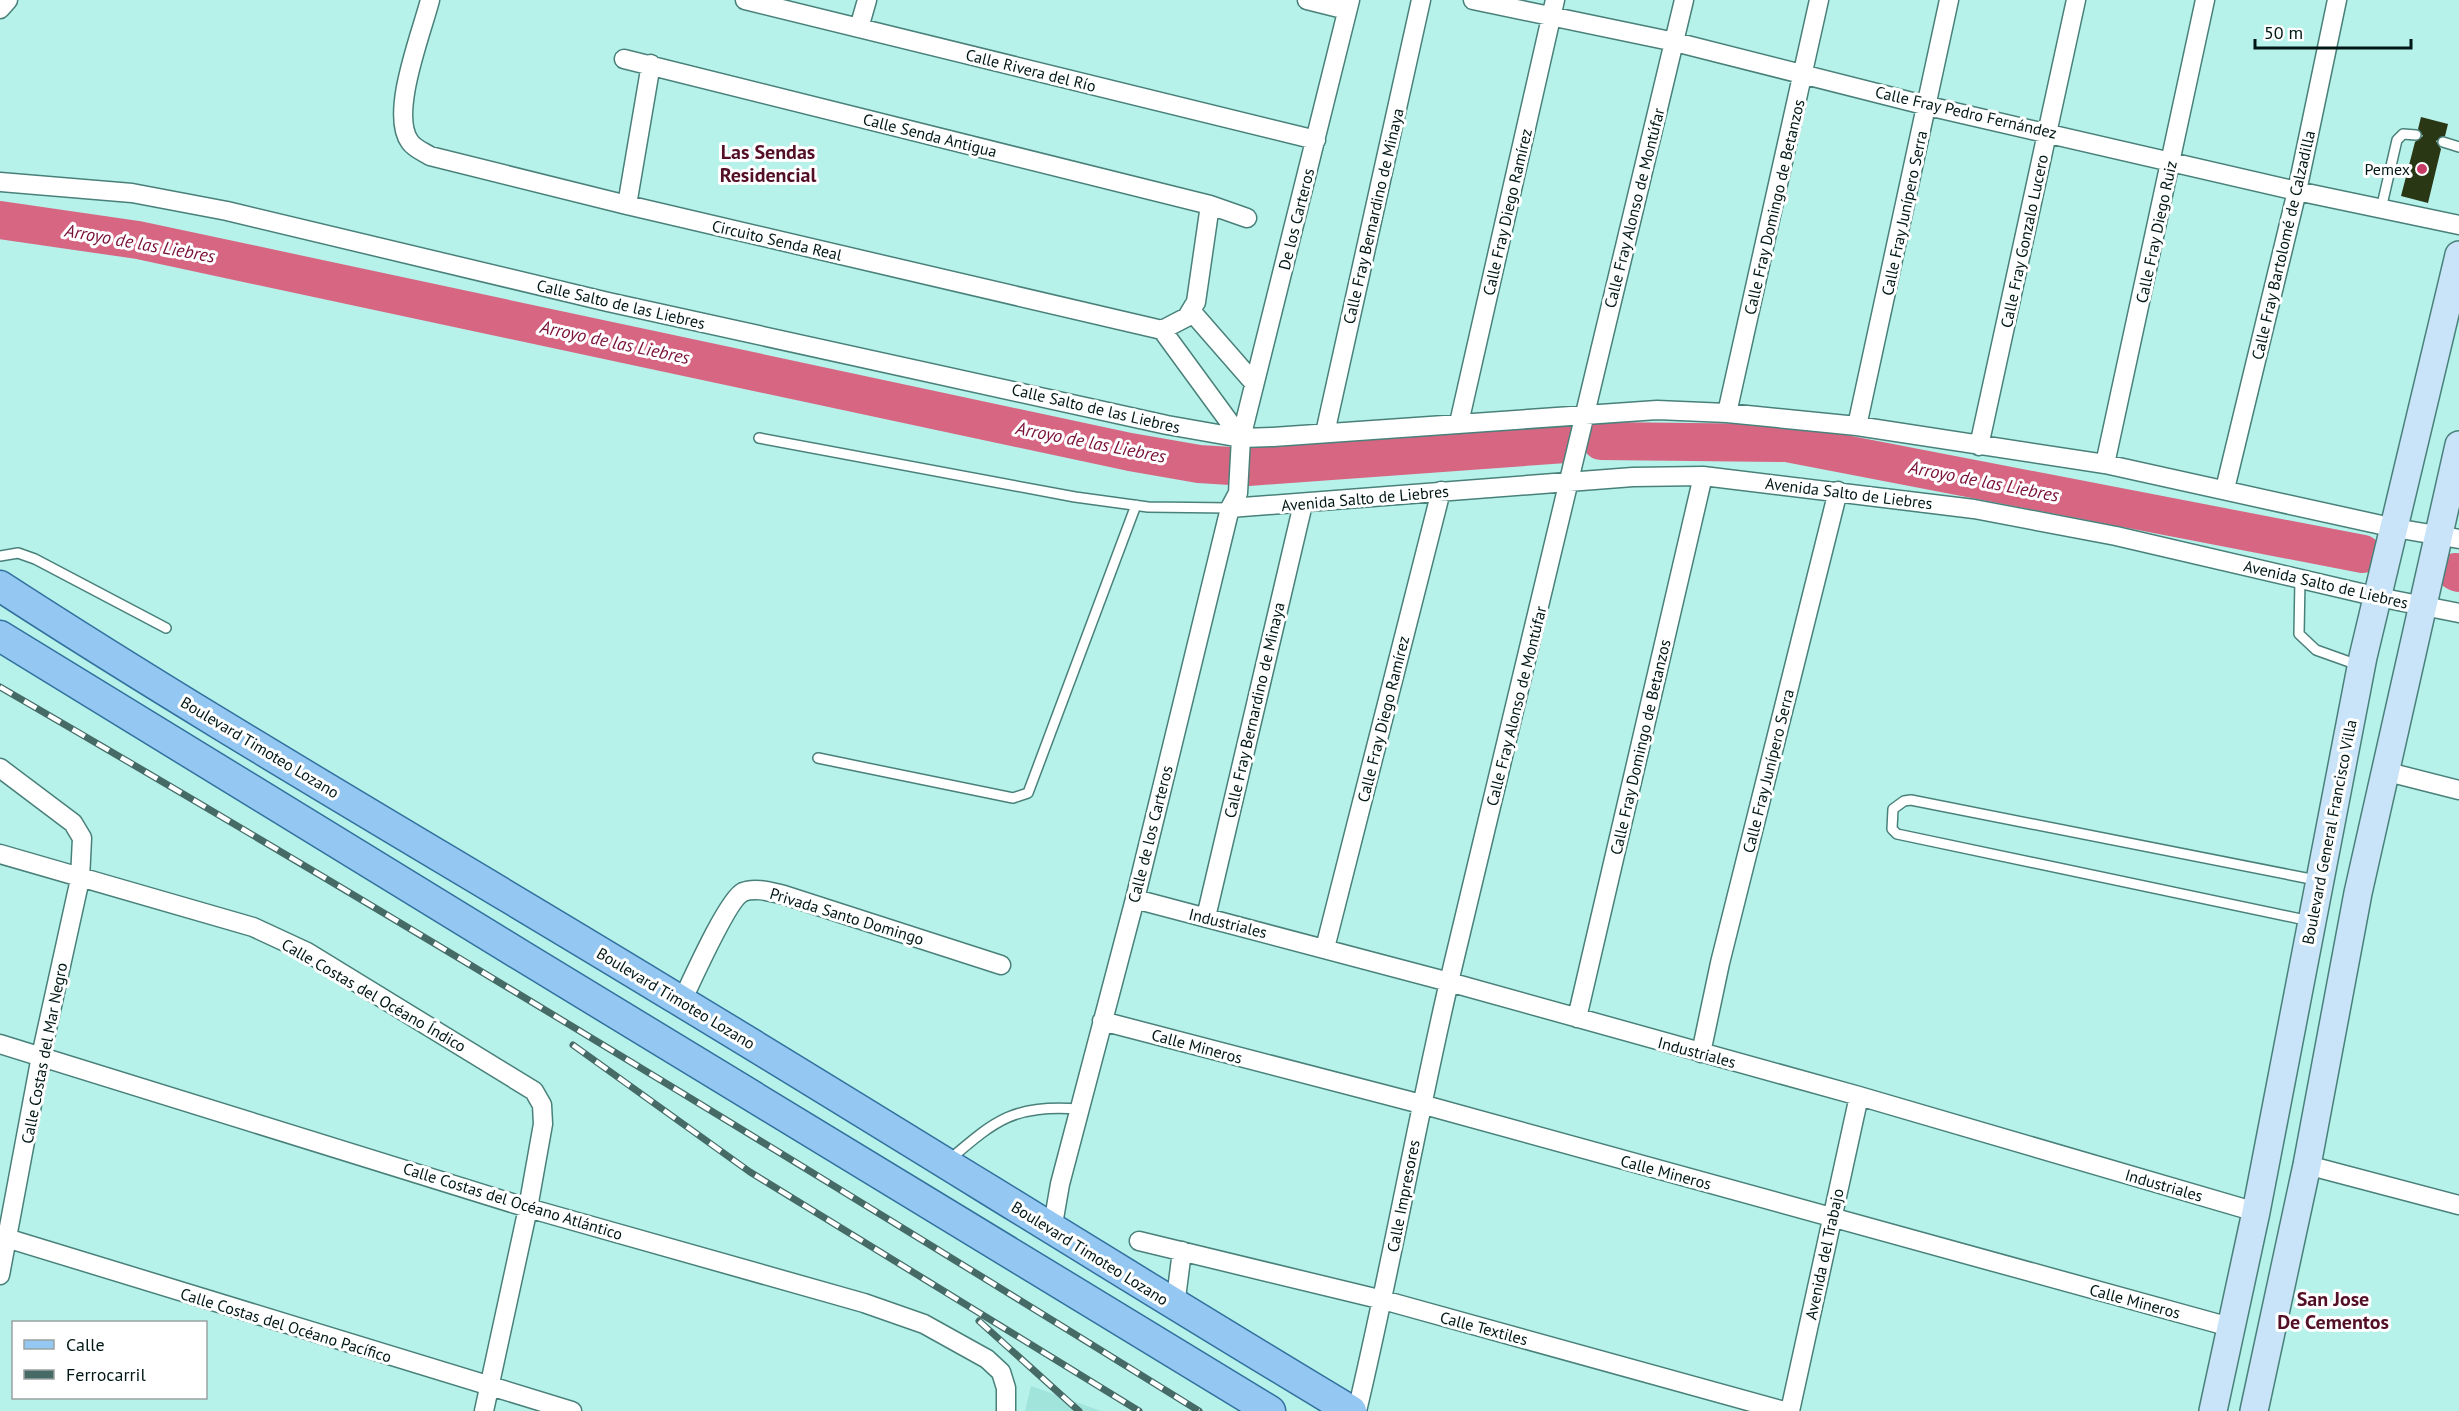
<svg xmlns="http://www.w3.org/2000/svg" width="2459" height="1411" font-family="'PT Sans',sans-serif">
<style>
.built{fill:#a0e4dc}
.lines{fill:none;stroke-linecap:round;stroke-linejoin:round}
.river{stroke:#d76682;stroke-width:38}
.building{fill:#2a3715}
.service-casing{stroke:#49817a;stroke-width:12}
.minor-casing{stroke:#49817a;stroke-width:21}
.secondary-casing{stroke:#49817a;stroke-width:30}
.primary-casing{stroke:#32719e;stroke-width:33}
.service{stroke:#fff;stroke-width:9}
.minor{stroke:#fff;stroke-width:18}
.secondary{stroke:#c9e3f8;stroke-width:27}
.primary{stroke:#94c7f1;stroke-width:30}
.rail-casing{stroke:#466b67;stroke-width:7}
.rail{stroke:#fff;stroke-width:4.5;stroke-dasharray:14;stroke-linecap:butt}
.poi-dot{fill:#c83a66;stroke:#fff;stroke-width:2}
.labels{text-anchor:middle;dominant-baseline:central;stroke-width:6;stroke-linejoin:round;paint-order:stroke}
.street-label{font-size:16px;fill:#011715;stroke:#fff}
.poi-label{font-size:16px;fill:#011715;stroke:#fff;text-anchor:end}
.water-label{font-size:18px;font-style:italic;fill:#790f36;stroke:#fff}
.quarter-label{font-size:20px;font-weight:bold;fill:#530f25;stroke:#fff}
</style>
<rect width="100%" height="100%" fill="#b6f1ea"/>
<path class="built" d="M1031,1386L1101,1411H1025Z"/>
<g class="lines">
<path class="river" d="M0,220L138,240L1130,452L1199,464L1231,466
M1601,441L1787,443L2363,554
M1248,467L1565,444
M2456,572L2459,573"/>
</g>
<path class="building" d="M2421,117L2448,124L2445,136L2436,141L2441,149L2428,203L2401,196L2415,142L2423,136L2418,129Z"/>
<g class="lines">
<defs>
<path id="service" d="M2443,142L2459,147
M2381,209L2397,140L2403,134L2416,135
M759,438L1075,497L1148,507L1230,508
M0,556L18,553L35,559L166,628
M2300,579L2299,634L2316,650L2358,665
M818,758L1013,798L1028,793L1136,505
M2310,921L1897,834L1892,829L1893,809L1904,801L1911,800L2316,880
M949,1160C997,1119 1013,1105 1079,1109"/>
<path id="minor" d="M430,0C422,32 389,114 410,142C415,149 424,152 430,156L627,205L1162,330L1241,438
M745,0L1316,140
M1307,0L1347,10
M1473,0L1675,42L1928,106L2297,191L2459,225
M0,9L8,0
M859,28L867,0
M624,59L1210,205L1247,218
M0,182L132,193L227,211L608,302L1167,425L1241,438L1273,437L1657,410L1727,413L1857,426L2105,464L2395,528L2459,539
M627,205L651,64
M1192,312L1254,383
M1162,330L1187,317L1196,302L1210,205
M1727,413L1819,0
M1459,423L1555,0
M1857,426L1949,0
M1325,433L1421,0
M1979,446L2076,0
M2105,464L2205,0
M2225,489L2297,191L2337,0
M1230,508L1633,477L1703,476L1974,509L2116,536L2378,597L2459,613
M0,768L73,823L82,838L80,879L41,1056L0,1275
M2384,771L2459,790
M0,854L253,927L307,952L534,1091L542,1105L543,1124L528,1208L484,1411
M1135,899L1449,982L1859,1096L2256,1212
M1206,917L1303,504
M1325,948L1441,491
M682,1001C691,982 728,899 743,892C755,887 771,892 784,895L1001,965
M1577,1018L1703,476
M1102,1021L1421,1104L2230,1327
M0,1044L528,1208L864,1303L924,1324L987,1359L1001,1372L1006,1388V1411
M1701,1053L1720,963L1838,491
M2307,1165L2459,1205
M1052,1230L1060,1184L1135,899L1230,508L1238,493L1241,438L1350,0
M0,1236L572,1411
M1139,1241L1383,1300L1784,1411
M1175,1306L1182,1251
M1357,1411C1391,1268 1416,1124 1449,982L1684,0
M1790,1411L1859,1096"/>
<path id="secondary" d="M2213,1411L2256,1212L2363,657L2459,255
M2254,1411L2307,1165L2358,893L2459,445"/>
<path id="primary" d="M0,586C222,730 453,862 679,1000C904,1136 1126,1276 1351,1411
M0,636C423,895 845,1155 1270,1411"/>
</defs>
<use href="#service" class="service-casing"/>
<use href="#minor" class="minor-casing"/>
<use href="#secondary" class="secondary-casing"/>
<use href="#primary" class="primary-casing"/>
<use href="#service" class="service"/>
<use href="#minor" class="minor"/>
<use href="#secondary" class="secondary"/>
<use href="#primary" class="primary"/>
<defs>
<path id="rail" d="M0,687C404,921 802,1165 1199,1411
M573,1045L750,1172L1139,1411
M979,1321L1079,1411"/>
</defs>
<use href="#rail" class="rail-casing"/>
<use href="#rail" class="rail"/>
</g>
<circle class="poi-dot" cx="2422" cy="169" r="6"/>
<g class="labels">
<g class="street-label">
<text transform="translate(1031 70) rotate(14)">Calle Rivera del Río</text>
<text transform="translate(1966 112) rotate(13)">Calle Fray Pedro Fernández</text>
<text transform="translate(930 135) rotate(14)">Calle Senda Antigua</text>
<text transform="translate(1774 207) rotate(-77)">Calle Fray Domingo de Betanzos</text>
<text transform="translate(1634 208) rotate(-76)">Calle Fray Alonso de Montúfar</text>
<text transform="translate(1507 212) rotate(-77)">Calle Fray Diego Ramírez</text>
<text transform="translate(1904 213) rotate(-78)">Calle Fray Junípero Serra</text>
<text transform="translate(1373 216) rotate(-77)">Calle Fray Bernardino de Minaya</text>
<text transform="translate(1296 219) rotate(-76)">De los Carteros</text>
<text transform="translate(2156 232) rotate(-78)">Calle Fray Diego Ruiz</text>
<text transform="translate(777 240) rotate(13)">Circuito Senda Real</text>
<text transform="translate(2024 241) rotate(-78)">Calle Fray Gonzalo Lucero</text>
<text transform="translate(2283 245) rotate(-77)">Calle Fray Bartolomé de Calzadilla</text>
<text transform="translate(621 304) rotate(13)">Calle Salto de las Liebres</text>
<text transform="translate(1096 408) rotate(13)">Calle Salto de las Liebres</text>
<text transform="translate(1849 493) rotate(7)">Avenida Salto de Liebres</text>
<text transform="translate(1365 498) rotate(-5)">Avenida Salto de Liebres</text>
<text transform="translate(2326 584) rotate(13)">Avenida Salto de Liebres</text>
<text transform="translate(1516 706) rotate(-76)">Calle Fray Alonso de Montúfar</text>
<text transform="translate(1254 710) rotate(-77)">Calle Fray Bernardino de Minaya</text>
<text transform="translate(1383 719) rotate(-76)">Calle Fray Diego Ramírez</text>
<text transform="translate(260 747) rotate(31)">Boulevard Timoteo Lozano</text>
<text transform="translate(1640 747) rotate(-77)">Calle Fray Domingo de Betanzos</text>
<text transform="translate(1768 771) rotate(-76)">Calle Fray Junípero Serra</text>
<text transform="translate(2329 832) rotate(-79)">Boulevard General Francisco Villa</text>
<text transform="translate(1150 834) rotate(-76)">Calle de los Carteros</text>
<text transform="translate(847 916) rotate(17)">Privada Santo Domingo</text>
<text transform="translate(1228 923) rotate(14)">Industriales</text>
<text transform="translate(374 995) rotate(30)">Calle Costas del Océano Índico</text>
<text transform="translate(676 998) rotate(31)">Boulevard Timoteo Lozano</text>
<text transform="translate(1197 1046) rotate(15)">Calle Mineros</text>
<text transform="translate(1697 1052) rotate(15)">Industriales</text>
<text transform="translate(44 1053) rotate(-79)">Calle Costas del Mar Negro</text>
<text transform="translate(1666 1172) rotate(15)">Calle Mineros</text>
<text transform="translate(2164 1185) rotate(16)">Industriales</text>
<text transform="translate(1403 1196) rotate(-79)">Calle Impresores</text>
<text transform="translate(513 1201) rotate(17)">Calle Costas del Océano Atlántico</text>
<text transform="translate(1090 1253) rotate(32)">Boulevard Timoteo Lozano</text>
<text transform="translate(1824 1254) rotate(-78)">Avenida del Trabajo</text>
<text transform="translate(2135 1301) rotate(15)">Calle Mineros</text>
<text transform="translate(286 1325) rotate(17)">Calle Costas del Océano Pacífico</text>
<text transform="translate(1484 1328) rotate(15)">Calle Textiles</text>
</g>
<g class="poi-label">
<text x="2410" y="169">Pemex</text>
</g>
<g class="water-label">
<text transform="translate(140 243) rotate(10)">Arroyo de las Liebres</text>
<text transform="translate(615 342) rotate(12)">Arroyo de las Liebres</text>
<text transform="translate(1091 442) rotate(11)">Arroyo de las Liebres</text>
<text transform="translate(1984 481) rotate(11)">Arroyo de las Liebres</text>
</g>
<g class="quarter-label">
<text x="768" y="152">Las Sendas<tspan x="768" dy="23">Residencial</tspan></text>
<text x="2333" y="1299">San Jose<tspan x="2333" dy="23">De Cementos</tspan></text>
</g>
</g>
<rect x="12" y="1321" width="195" height="78" fill="#ffffff" stroke="#99a2a1" stroke-width="1.5"/>
<rect x="24" y="1340" width="30" height="9" fill="#94c7f1" stroke="#99a2a1" stroke-width="1.5"/>
<text x="66" y="1351" font-size="18" fill="#011715">Calle</text>
<rect x="24" y="1370" width="30" height="9" fill="#466b67" stroke="#99a2a1" stroke-width="1.5"/>
<text x="66" y="1381" font-size="18" fill="#011715">Ferrocarril</text>
<path d="M2255 39v9h156v-9" fill="none" stroke="#011715" stroke-width="3"/>
<text x="2264" y="39" font-size="18" fill="#011715" stroke="#ffffff" stroke-width="4.5" paint-order="stroke">50 m</text>
</svg>
